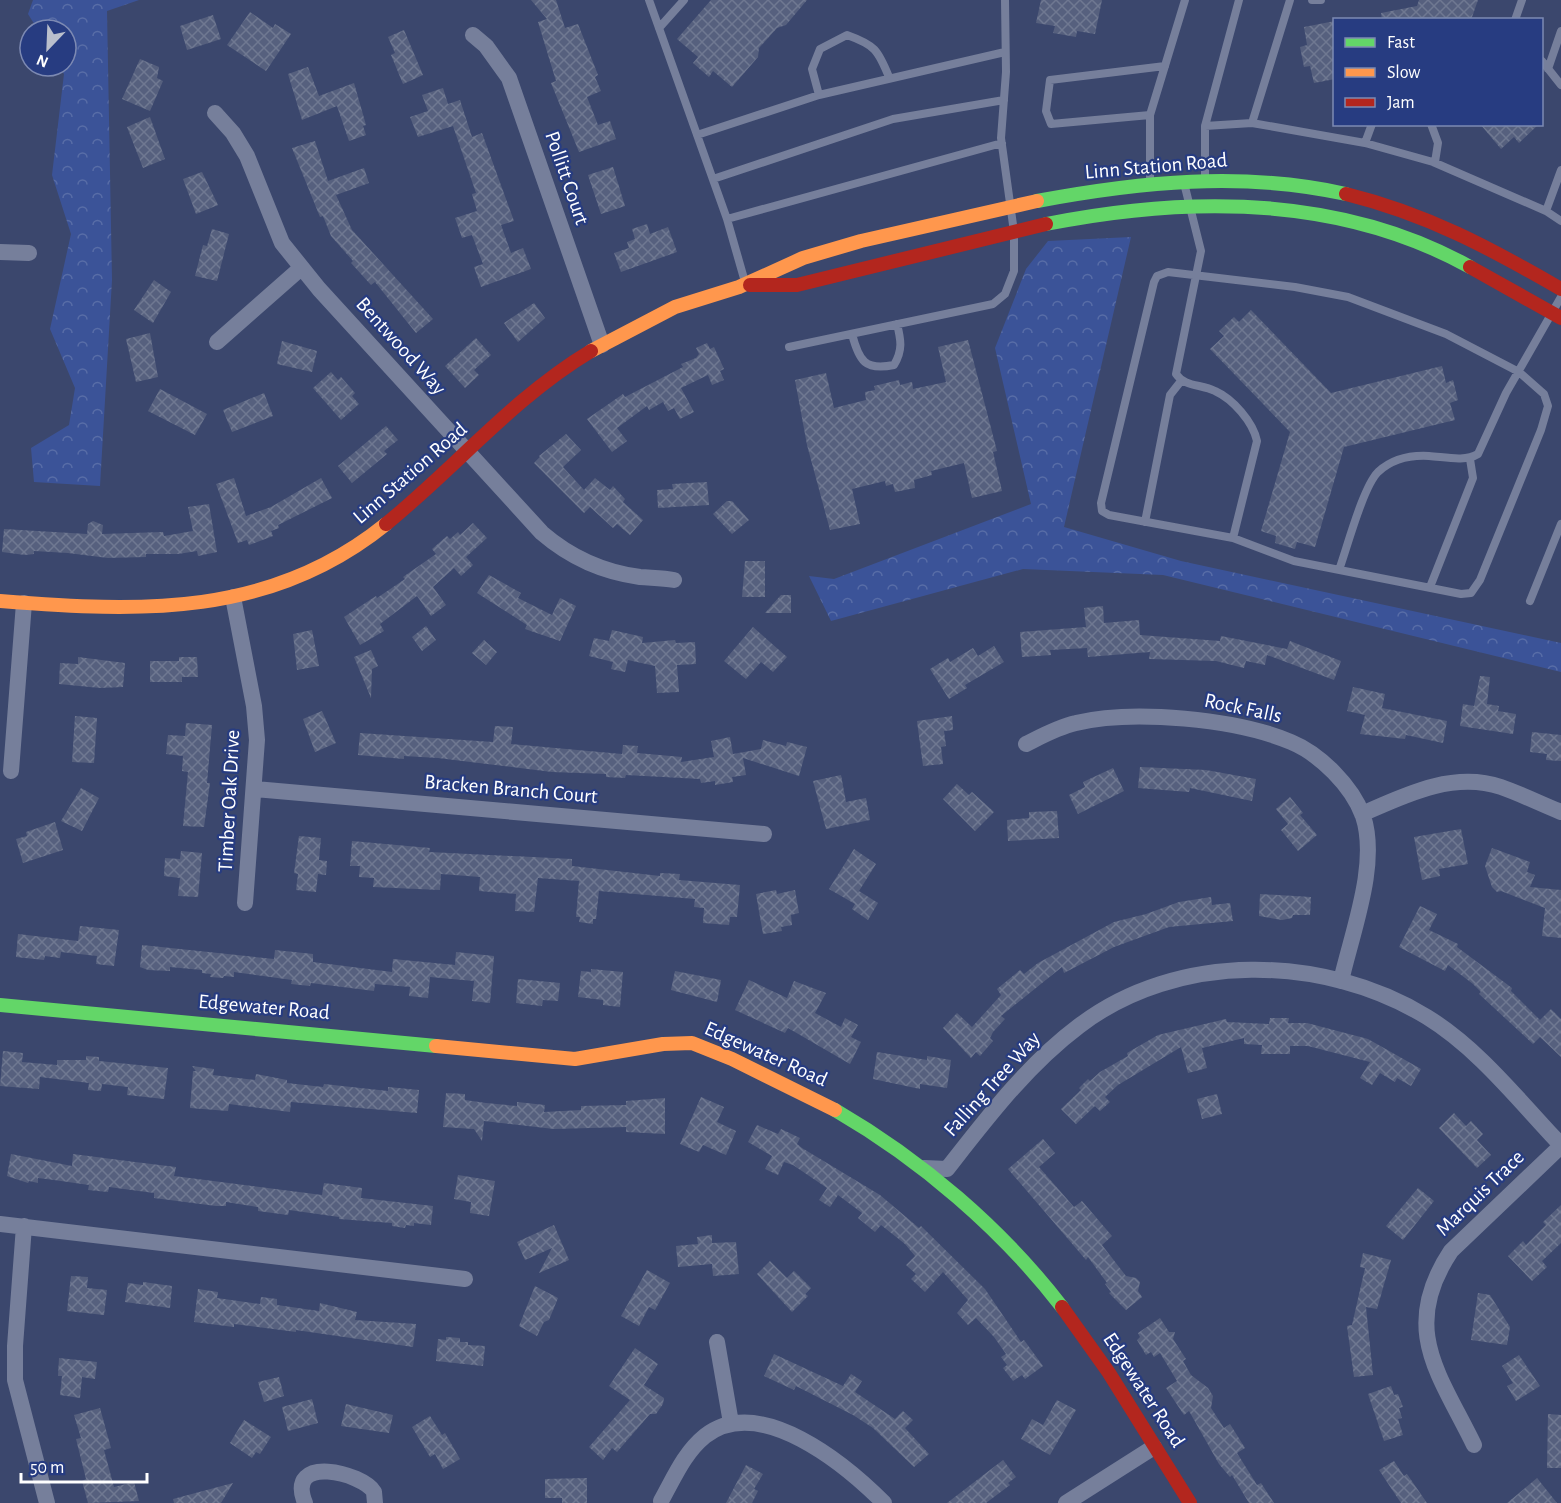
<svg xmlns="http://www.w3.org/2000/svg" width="1561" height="1503" font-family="'Alegreya Sans',sans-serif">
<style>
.forest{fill:url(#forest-crowns)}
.building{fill:url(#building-cross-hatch)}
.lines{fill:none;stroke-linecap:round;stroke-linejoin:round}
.lane{stroke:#767f9b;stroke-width:8}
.street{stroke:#767f9b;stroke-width:16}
.fast{stroke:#63d668;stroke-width:14}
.slow{stroke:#ff974d;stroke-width:14}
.jam{stroke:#b3261e;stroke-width:14}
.labels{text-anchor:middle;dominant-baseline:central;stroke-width:4.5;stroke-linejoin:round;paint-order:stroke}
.street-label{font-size:21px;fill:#fff;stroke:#273c81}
</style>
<defs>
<pattern id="forest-crowns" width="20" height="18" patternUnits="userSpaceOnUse" patternTransform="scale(1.5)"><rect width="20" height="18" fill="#3b5398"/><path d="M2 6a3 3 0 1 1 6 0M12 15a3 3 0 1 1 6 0" fill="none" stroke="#586da7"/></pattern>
<pattern id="building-cross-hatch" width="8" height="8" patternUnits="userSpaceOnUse" patternTransform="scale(1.5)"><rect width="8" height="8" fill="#56607e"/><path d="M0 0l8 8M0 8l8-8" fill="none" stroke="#6f7891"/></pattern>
</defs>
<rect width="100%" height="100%" fill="#3b476d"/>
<path class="forest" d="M33,0H139L107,11L112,280L100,486L34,482L31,448L69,425L75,388L50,329L71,234L52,175L64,74L59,66H66V30H38L28,14Z
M1131,237L1064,527L1181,561L1561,643V672L1163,575L1023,569L831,621L809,576L834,579L1031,504L995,348L1026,269L1048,241Z"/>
<path class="building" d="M531,0H556L565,28L578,24L598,75L595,77L601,91L587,97L598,125L610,121L616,139L579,152L551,83L556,81L538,22L547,19Z
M711,0H807L786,25L777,28L759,48L758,57L732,87L713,71L709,77L693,63L698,57L677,39Z
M1041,0H1102L1095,34L1077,31L1076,37L1053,33L1055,26L1036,23Z
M1419,0H1478L1471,20H1382L1381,13L1417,6Z
M250,12L273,28L275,24L291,34L266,71L227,45Z
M213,15L221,39L187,50L180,26Z
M1335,21V79L1314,83L1310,66L1304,67L1300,47L1307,45L1304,27Z
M404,30L423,75L403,84L391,55L395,53L388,37Z
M140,59L159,67L157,78L163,81L150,111L122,99Z
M308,67L319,96L354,83L366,125L363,126L366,135L349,141L337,106L302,120L288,74Z
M443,88L448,104L460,100L472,137L482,133L514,221L501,225L511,253L523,248L531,269L481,287L474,267L483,264L472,235L462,238L455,218L477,211L472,194L476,193L453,126L418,137L410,117L428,111L422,95Z
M150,117L165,159L143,168L127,127Z
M1480,124H1539L1519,143L1514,137L1501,149Z
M315,141L328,181L364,168L369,183L336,195L352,230L433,319L416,333L375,282L371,285L351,263L353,261L331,236L323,216L320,217L292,148Z
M613,167L625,206L601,214L588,175Z
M202,172L218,205L196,214L183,179Z
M647,224L650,234L668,227L677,252L621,272L614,253L629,248L627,242L635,239L632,229Z
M212,229L229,234L217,281L195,276L203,245L207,246Z
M154,280L171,292L153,323L134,310Z
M534,303L545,318L518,342L504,323Z
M1251,310L1331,393L1442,366L1446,383L1453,380L1458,400L1450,403L1455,420L1344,447L1315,547L1297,542L1295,549L1275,543L1276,536L1261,531L1290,432L1210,349L1224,336L1219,331L1234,317L1239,322Z
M150,333L158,377L136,382L126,339Z
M476,338L491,355L474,370L479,375L465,388L445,366Z
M968,340L997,451L993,452L1002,491L972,498L964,463L931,471L932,475L914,480L915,488L895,492L893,484L886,486L885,481L852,489L860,524L830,530L807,445L795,380L826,373L834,408L866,400L865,392L875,390L874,386L899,380L900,385L912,382L913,389L946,382L938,347Z
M282,341L317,351L312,372L277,364Z
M707,343L710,349L714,347L724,369L720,371L724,380L712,385L708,375L681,388L694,412L680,419L674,408L668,411L663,402L649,410L647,406L617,428L627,441L612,452L587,419L623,394L625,397L683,367L681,364L696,358L699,354L696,348Z
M331,372L338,380L341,377L355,393L352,396L359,404L341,420L313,388Z
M160,389L207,414L195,435L148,411Z
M264,393L273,416L232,432L223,410Z
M386,426L398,440L384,451L387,454L352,483L338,466Z
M566,434L581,450L563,467L584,490L595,478L610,490L613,486L625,499L623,502L643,520L630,535L617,524L613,528L590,507L584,513L534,463L540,457L539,456Z
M234,478L246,516L271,507L321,478L332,498L278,525L279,528L271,531L273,536L249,545L247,540L238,543L216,484Z
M707,482L709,505L658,508L657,490L673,489L672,484Z
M727,501H732L749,520L732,534L713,514Z
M209,504L217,552L198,556L197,551L178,554H146V557L108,558L68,553L34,551V554L25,555L2,552L4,529L87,534L88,524L93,521L103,525L102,534L163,532L164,536L193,531L188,507Z
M473,523L487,538L466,557L473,565L461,576L454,568L433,587L446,605L431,616L417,596L380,624L384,631L360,645L344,617L376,596L377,598L405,579L403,577L436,554L432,549L447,536L450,539L458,532L460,535Z
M745,561H765V597H742Z
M489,575L521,593L518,598L552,615L560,598L576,606L560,641L525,629L527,625L477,593Z
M781,595H791V613H765Z
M1103,606L1104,623L1139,620L1140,635L1220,641L1221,636L1287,649L1290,641L1341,661L1334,680L1267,655L1265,665L1246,661L1244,668L1216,661L1149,659L1150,652L1088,657L1087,648L1050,650L1051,655L1022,657L1020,632L1086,627L1084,608Z
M426,626L436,640L422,651L412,637Z
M753,627L787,657L773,672L761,662L746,679L724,661Z
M312,630L319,666L297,670L293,634Z
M612,630L643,637L642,643L675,640L676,643L695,642L696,664L677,665L679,692L657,693L655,666L628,660L625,672L611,669L613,662L589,656L594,638L609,641Z
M484,640L497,652L486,665L472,653Z
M994,646L1004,662L965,685L967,688L949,699L930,669L948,658L950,662L973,648L978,656Z
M371,650L378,666L372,669L371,698L354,657Z
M78,657L125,663L123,687L100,688L59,684L60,663L78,664Z
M179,657H197L198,677H182V682H150V661H179Z
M1480,676L1490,677L1487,704L1499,706L1498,711L1516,714L1513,734L1460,726L1463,704L1474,706Z
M1353,687L1385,694L1382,708L1447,721L1443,743L1406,735L1405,739L1360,734L1365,715L1347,711Z
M322,711L336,743L315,752L303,719Z
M75,716L97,718L94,763L72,762Z
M952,716L953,730L944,731L946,746L941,747L943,764L923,766L917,721Z
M186,723L212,725L207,783H210L204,827L183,826L188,772L182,771L183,756L166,754L168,735L185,736Z
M495,726L513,727L511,744L622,754L623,745L638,746L637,753L682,757L681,762L714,757L711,741L730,737L733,754L761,749L763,740L786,746L787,742L807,747L799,776L743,758L746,775L732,777L733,782L715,785V781L701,783L700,779L626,775L625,778L606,777V774L552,772L438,758L404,756V759L358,755L360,733L493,742Z
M1532,732L1561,735V761L1546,760L1547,754L1530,752Z
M1140,767L1206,770L1256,779L1252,801L1190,788L1189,792L1138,788Z
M1113,768L1124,791L1078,814L1069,795L1085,787L1083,782Z
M841,775L846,802L866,798L870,820L826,829L813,781Z
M957,784L969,795L972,792L994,812L975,831L943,799Z
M81,788L99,798L82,831L61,821Z
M1290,797L1303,813L1300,815L1317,835L1298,851L1281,830L1288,824L1276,809Z
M1057,811L1059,838L1008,841L1007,820L1029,818V812Z
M55,822L63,850L23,863L16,839L27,836L26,832Z
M1461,829L1468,864L1439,869L1440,876L1422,880L1414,837Z
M299,836L321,838L319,860L327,861L326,875L318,874L316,892L296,890L298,874L294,873Z
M352,841L430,848L429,852L572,859V866L660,876V873L680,874L679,880L740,885L737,917H730L729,925L703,923L704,908L694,907L695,899L599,891L596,919H593V924L579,922L580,917H576L579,881L538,878L534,912L515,911L516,894L479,891L480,877L441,874L440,890L373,887L374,878L359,877L360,866H350Z
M1492,848L1530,862L1527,872L1535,875L1530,887L1561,890V938L1542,936L1545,908L1501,891L1497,892L1492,887L1485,866Z
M854,849L876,864L859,891L878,903L868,920L852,909L855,904L829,889Z
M181,851L202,853L198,897L178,896L180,878L164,876L165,858L180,859Z
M776,890L777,894L795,890L799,913L791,915L792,925L781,927L782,931L763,934L756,894Z
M1260,894L1311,897L1310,915H1293L1292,918L1282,920L1259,916Z
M1211,897L1212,905L1230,903L1233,921L1169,927L1114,947L1064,973L1062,967L1001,1016L1005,1019L993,1032L990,1038L993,1041L980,1056L976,1052L971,1058L943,1028L957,1013L972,1027L1001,995L997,989L1020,970L1024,974L1038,963L1114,922L1146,914L1179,902Z
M1420,906L1437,914L1429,930L1458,944L1457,947L1512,988L1511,991L1540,1020L1551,1009L1561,1019V1057L1540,1037L1533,1044L1479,994L1481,992L1473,984L1448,965L1445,971L1399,947Z
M80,926L119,930L114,966L96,964L97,956L61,952L60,958L45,956L44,960L16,957L18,934L78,941Z
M142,945L274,959L275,950L313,954V962L392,972L393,959L455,965L456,952L494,956L490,1003L472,1001L474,981L430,977L428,998L409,996L410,987L375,984L374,991L311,983L310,986L291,984L292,980L234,972V977L224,976L223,978L210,977L211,974L202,973V970L170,967V971L148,970L140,967Z
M591,969L623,972L620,1007L603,1005V1000L578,997L581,971L591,972Z
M675,971L721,980L717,1002L671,990Z
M518,979L560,983L558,1001L543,1000L542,1006L516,1003Z
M749,980L787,998L794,981L826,993L815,1013L841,1027L845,1018L858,1025L851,1037L861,1042L850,1064L788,1028L785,1033L735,1010Z
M1270,1018H1289L1288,1023H1307L1368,1039L1421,1069L1411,1086L1397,1078L1395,1082L1380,1073L1372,1085L1360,1078L1370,1062L1308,1046H1290V1054H1261L1262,1045L1244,1044V1038L1202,1048L1207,1068L1188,1073L1181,1047L1118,1085L1105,1097L1110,1102L1100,1111L1095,1106L1076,1124L1061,1109L1081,1090L1079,1088L1088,1079L1090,1081L1100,1072L1128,1056L1127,1053L1158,1035L1226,1019L1227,1022L1269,1024Z
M3,1051L23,1053L22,1062L57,1065V1060H86V1056L99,1057V1061L168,1068L164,1099L127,1095L128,1087L102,1084L101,1091L88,1090L89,1083L40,1077L39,1089L0,1086Z
M877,1052L927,1060V1056L951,1060L947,1088L920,1084V1089L873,1079Z
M192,1066L214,1069L213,1075L255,1080L256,1074L287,1080V1083L323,1087L324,1084L388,1091V1087L419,1090L417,1113L291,1102L290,1112L229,1104L228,1111L190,1108L193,1071H196Z
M446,1093L465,1094V1100L486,1103L517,1106V1102L545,1105L544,1112L581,1110V1106L626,1105V1101L665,1098V1134L626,1132V1127L554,1129L484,1121L482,1141L474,1129L443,1127Z
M1217,1094L1222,1114L1202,1119L1197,1099Z
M701,1097L724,1107L717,1122L736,1131L726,1155L703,1145L699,1152L680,1144Z
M1454,1113L1466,1126L1471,1121L1483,1134L1477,1140L1491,1155L1477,1168L1439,1128Z
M757,1125L778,1134L781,1129L800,1138L797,1144L802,1148L880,1195L919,1228L921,1226L985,1289L1021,1342L1024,1340L1043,1366L1025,1379L1022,1375L1013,1381L1003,1368L1007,1365L1001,1357L1006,1354L994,1337L976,1318L968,1325L957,1313L968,1300L943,1272L925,1292L911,1279L916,1274L906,1265L915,1256L905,1244L881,1225L875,1232L858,1218L862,1213L838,1195L830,1207L819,1200L827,1188L793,1165L784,1162L778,1175L765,1169L772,1156L748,1142Z
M1043,1139L1055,1153L1039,1167L1074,1207L1082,1201L1112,1236L1102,1245L1126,1276L1136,1278L1140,1282L1138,1291L1142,1297L1126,1310L1109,1293L1111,1292L1105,1284L1107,1283L1088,1257L1086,1260L1008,1169Z
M11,1154L72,1166L73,1154L135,1162L176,1167L174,1176L322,1195L324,1183L362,1188L361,1198L433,1206L431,1225L414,1223V1226L406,1225L405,1228L392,1226V1223L339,1219V1217L289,1210L288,1215L258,1211V1207L226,1202V1206H216L154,1198V1193L109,1187L108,1192L88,1190L89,1185L54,1180L38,1178V1183L29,1181L28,1183L7,1176Z
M458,1175L495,1181L489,1216L470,1213L471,1202L454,1199Z
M1418,1188L1434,1201L1403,1240L1386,1226Z
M1561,1205V1243L1542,1261L1547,1267L1532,1281L1508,1256L1523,1241L1526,1245L1546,1225L1543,1222Z
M554,1225L569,1260L539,1273L552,1248L525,1260L517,1242Z
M712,1235V1243L736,1242L739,1274L713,1276L712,1264L678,1267L676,1246L698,1244L697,1237Z
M1363,1253L1391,1260L1377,1309L1366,1307L1373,1375L1354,1377L1347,1326L1352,1325L1365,1268L1360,1267Z
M770,1261L787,1278L794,1271L811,1288L805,1294L808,1296L792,1312L757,1274Z
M647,1270L670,1283L655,1310L649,1307L639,1326L621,1316Z
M71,1276L88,1277L87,1288L107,1290L104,1315L67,1311Z
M143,1282L172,1286L170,1308L125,1302L128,1283L143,1285Z
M535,1286L558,1298L549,1320L544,1322L537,1336L519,1326Z
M198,1289L218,1292L217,1298L260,1304L261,1297L277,1299V1305L319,1311L320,1303L357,1312L355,1320L416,1324L413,1347L296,1330V1332L234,1324V1327L194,1322Z
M1478,1293L1490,1295L1510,1327L1507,1345L1471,1340Z
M1160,1318L1169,1332H1175L1173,1339L1186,1359L1183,1361L1191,1375L1208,1388L1213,1396L1211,1408L1224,1428L1230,1424L1245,1448L1237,1453L1257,1485L1261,1483L1274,1503H1249L1232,1475L1230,1477L1219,1464L1189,1411L1184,1415L1166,1388L1177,1381L1160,1353L1154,1357L1151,1352L1146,1355L1137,1340L1140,1337L1138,1333Z
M446,1337L460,1338V1342H468V1345L485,1346L483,1366L436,1361L438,1339L446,1340Z
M635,1348L658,1364L644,1385L664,1398L663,1404L656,1414H650L617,1452L612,1448L603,1460L589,1447L630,1400L609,1386Z
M774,1354L843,1386L851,1374L862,1381L855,1392L895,1419L903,1411L913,1420L905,1428L929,1454L914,1467L873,1428L853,1415L796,1386L794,1390L764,1376Z
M1519,1355L1540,1386L1516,1401L1507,1386L1513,1383L1502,1366Z
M59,1358L97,1362L95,1379L82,1377L80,1398L60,1395L62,1376H58Z
M279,1377L284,1396L264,1402L258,1382Z
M1391,1386L1394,1395L1398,1394L1403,1407L1399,1408L1402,1418L1398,1419L1403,1435L1384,1441L1368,1394Z
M312,1399L318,1423L288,1431L282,1407Z
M1057,1400L1076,1410L1050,1455L1021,1439L1032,1419L1043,1425Z
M346,1404L393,1415L389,1433L341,1426Z
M100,1408L111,1448L104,1450L114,1487L134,1482L139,1501L88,1503L82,1481L86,1479L76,1439L81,1438L74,1415Z
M1548,1414L1561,1415V1468H1547Z
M430,1416L442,1435L445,1433L460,1459L443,1469L435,1454L430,1457L412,1427Z
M244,1420L271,1437L260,1454L256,1452L252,1458L230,1443Z
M1003,1460L1016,1477L1008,1483L1010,1485L986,1503H947Z
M1394,1461L1404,1476L1407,1474L1427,1503H1401L1379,1470Z
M746,1465L763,1474L754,1489L758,1491L752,1503H726Z
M587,1478V1503H562V1498H545V1479Z
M1537,1478L1557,1503H1507L1518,1494Z
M233,1483L221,1503H174L173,1499Z"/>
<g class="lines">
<path class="lane" d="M649,0L727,219L1002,143
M1312,0H1321
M1515,20L1522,0
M659,28L684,0
M1542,61L1561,85
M1548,69L1561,31
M819,95L812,69L820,49L847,35C875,45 878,50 889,77
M1150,115L1051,124L1046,111L1050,80L1165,66
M1252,123L1290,0
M1431,124L1438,143L1435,162
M1205,126L1252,123L1365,143L1433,162L1546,211L1561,221
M697,135L819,95L1005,52
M1365,143L1372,124
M713,179L893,119L1004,100
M1205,180V126L1239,0
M1184,183L1201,251L1176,374C1185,387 1201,384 1215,391C1233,399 1253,422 1257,441L1233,538
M1150,184V115L1185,0
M1546,211L1561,170
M727,219L745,282
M1168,272L1295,287L1348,297L1446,334L1519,372L1544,394L1548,406L1541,430L1480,580L1471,593L1461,594L1294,561L1233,538L1109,515L1102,511L1101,503L1154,282L1157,276Z
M852,334C859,361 865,371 894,365C903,350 901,340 897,324
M789,347L993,304L1005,294L1014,271V232L1001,138L1006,72L1005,0
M1145,522L1170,395L1181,381
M1339,570C1347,548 1363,487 1378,472C1392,459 1411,455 1429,456C1445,457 1465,462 1478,454L1506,393L1561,297
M1430,587L1473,478L1470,459
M1530,601L1561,524"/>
<path class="street" d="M473,35L486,46L509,78L602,345
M215,113L233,133L247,156L282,243L319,289L542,533C571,558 602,572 640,577C652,578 663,578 674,580
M0,252L29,253
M217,342L301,268
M233,597L254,706L257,740L245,903
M1026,744C1042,736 1058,727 1076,723C1133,709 1237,719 1291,742C1320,754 1352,786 1363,816C1379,864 1352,932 1341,981
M11,771L24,603
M255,789L764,834
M1362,814C1405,795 1453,771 1501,787C1521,794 1541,804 1561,812
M924,1168L947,1169C987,1118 1027,1065 1079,1026C1177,951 1324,954 1427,1017C1479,1049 1519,1101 1561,1145
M0,1224L465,1279
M24,1226L15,1346V1380L47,1503
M717,1342L731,1423
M1474,1445C1440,1375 1399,1329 1451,1251L1561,1146
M661,1501C674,1478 684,1453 705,1436C760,1393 846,1465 884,1503
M305,1503C285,1453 363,1473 374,1492L375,1503
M1066,1503L1154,1447"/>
<path class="fast" d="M1037,201C1139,182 1243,171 1346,194
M1046,224C1187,196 1341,195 1470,267
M0,1005L436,1046
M835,1110C921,1160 1001,1228 1062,1307"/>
<path class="slow" d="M591,351L675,307L739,287L803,258L861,241L1037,201
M0,601C140,612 270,618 386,524
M436,1046L575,1059L663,1044L692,1043L732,1059L835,1110"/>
<path class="jam" d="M1346,194C1427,214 1490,248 1561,289
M1470,267L1561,318
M750,285H797L1046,224
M386,524C456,467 514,397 591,351
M1062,1307L1109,1373L1190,1503"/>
</g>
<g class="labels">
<g class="street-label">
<text transform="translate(1156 166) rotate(-5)">Linn Station Road</text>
<text transform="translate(567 178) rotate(71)">Pollitt Court</text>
<text transform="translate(401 346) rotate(48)">Bentwood Way</text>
<text transform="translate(410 473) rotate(-41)">Linn Station Road</text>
<text transform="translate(1243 708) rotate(12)">Rock Falls</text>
<text transform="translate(511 789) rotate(5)">Bracken Branch Court</text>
<text transform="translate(229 801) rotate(-87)">Timber Oak Drive</text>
<text transform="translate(264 1007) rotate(5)">Edgewater Road</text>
<text transform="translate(766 1054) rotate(24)">Edgewater Road</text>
<text transform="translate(992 1084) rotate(-48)">Falling Tree Way</text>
<text transform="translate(1480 1193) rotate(-44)">Marquis Trace</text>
<text transform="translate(1144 1390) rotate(57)">Edgewater Road</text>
</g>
</g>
<rect x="1333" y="18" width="210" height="108" fill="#273c81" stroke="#7d8ab3" stroke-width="1.5"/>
<rect x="1345" y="38" width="30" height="9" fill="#63d668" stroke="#7d8ab3" stroke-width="1.5"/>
<text x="1387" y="48" font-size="18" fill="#ffffff">Fast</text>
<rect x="1345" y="68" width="30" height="9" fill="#ff974d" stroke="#7d8ab3" stroke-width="1.5"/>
<text x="1387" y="78" font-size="18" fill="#ffffff">Slow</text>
<rect x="1345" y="98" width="30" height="9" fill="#b3261e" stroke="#7d8ab3" stroke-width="1.5"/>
<text x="1387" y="108" font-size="18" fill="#ffffff">Jam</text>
<g transform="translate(48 48) rotate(203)"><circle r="28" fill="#273c81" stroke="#7d8ab3" stroke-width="1.5"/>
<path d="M0-4.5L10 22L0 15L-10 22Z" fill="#babfcc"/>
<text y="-9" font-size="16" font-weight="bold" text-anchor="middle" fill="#ffffff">N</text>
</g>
<path d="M21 1473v9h126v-9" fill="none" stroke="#ffffff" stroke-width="3"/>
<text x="30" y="1473" font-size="18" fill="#ffffff" stroke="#273c81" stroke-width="4.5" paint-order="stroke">50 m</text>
</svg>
